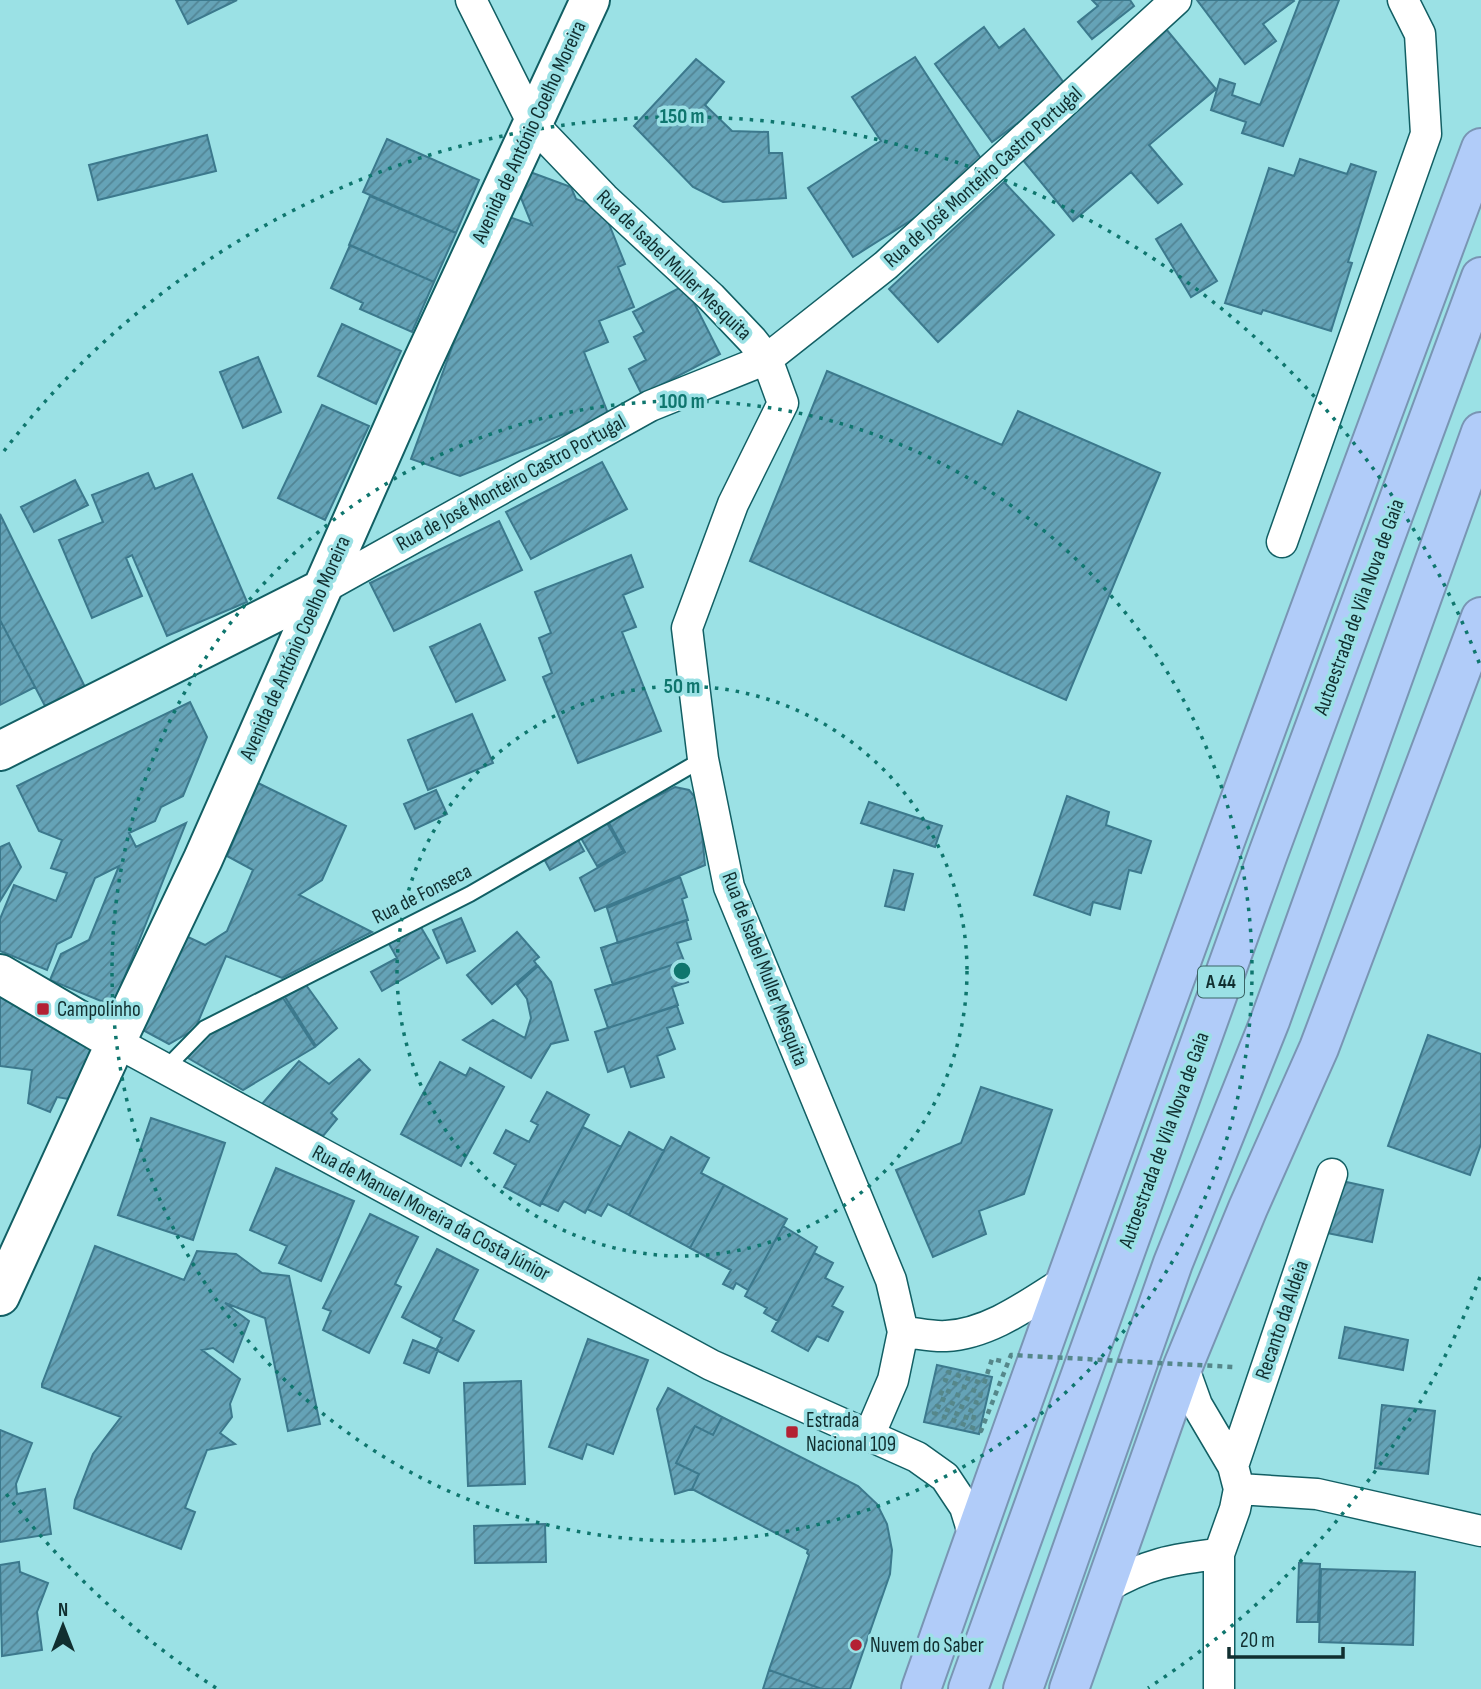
<svg xmlns="http://www.w3.org/2000/svg" width="1481" height="1689" font-family="'Sofia Sans Condensed',sans-serif">
<style>
.building{fill:url(#building-hatch);stroke:#3c798d;stroke-width:2}
.lines{fill:none;stroke-linecap:round;stroke-linejoin:round}
.lane-casing{stroke:#125f64;stroke-width:18}
.street-casing{stroke:#125f64;stroke-width:33}
.secondary-casing{stroke:#125f64;stroke-width:42}
.highway-casing{stroke:#7995b3;stroke-width:42}
.lane{stroke:#fff;stroke-width:14}
.street{stroke:#fff;stroke-width:30}
.secondary{stroke:#fff;stroke-width:38}
.highway{stroke:#b1ccf9;stroke-width:38}
.path-bridge{stroke:#55878a;stroke-width:4.5;stroke-dasharray:5 5;stroke-linecap:butt}
.ring{fill:none;stroke:#0f766e;stroke-width:3.5;stroke-dasharray:3.5 7}
.poi-dot{fill:#b32133;stroke:#9be1e5;stroke-width:2.5}
.labels{text-anchor:middle;dominant-baseline:central;stroke-width:7;stroke-linejoin:round;paint-order:stroke}
.shield{fill:#9be1e5;stroke:#3a6466;stroke-width:2}
.shield-label{font-size:19px;font-weight:bold;fill:#112f30}
.street-label{font-size:21px;fill:#112f30;stroke:#9be1e5}
.poi-label{font-size:21px;fill:#112f30;stroke:#9be1e5;text-anchor:start}
.centre{fill:#0f766e;stroke:#9be1e5;stroke-width:3.5}
.ring-label{font-size:21px;text-anchor:middle;font-weight:bold;fill:#0f766e;stroke:#9be1e5;stroke-width:7;stroke-linejoin:round;paint-order:stroke}
</style>
<defs>
<pattern id="building-hatch" width="6" height="6" patternUnits="userSpaceOnUse" patternTransform="scale(1.75)"><rect width="6" height="6" fill="#65a3b7"/><path d="M-1 1l2-2M0 6l6-6M5 7l2-2" fill="none" stroke="#528595"/></pattern>
</defs>
<rect width="100%" height="100%" fill="#9be1e5"/>
<path class="building" d="M176,0H237L188,24Z
M1092,0H1130L1134,6L1092,39L1078,22L1098,6Z
M1197,0H1293L1294,1L1263,24L1276,41L1245,64Z
M1300,0H1339L1283,146L1242,133L1246,122L1211,110L1220,79L1235,84L1232,95L1260,105Z
M984,27L999,48L1024,29L1067,87L992,142L935,64Z
M1166,29L1216,89L1149,145L1182,184L1158,203L1131,172L1073,221L1017,153Z
M915,57L989,171L853,257L808,188L881,141L852,97Z
M696,59L724,82L705,105L732,131L768,132L769,153H782L786,198L723,202L693,187L634,126Z
M207,135L216,171L98,200L89,165Z
M387,139L479,180L456,233L363,192Z
M1300,159L1347,174L1351,164L1376,172L1348,262L1352,263L1331,331L1263,310L1261,314L1225,303L1269,168L1294,176Z
M530,172L571,187L576,199L603,209L625,264L618,267L634,307L599,321L608,342L584,352L609,416L460,476L411,459L501,214L532,225L521,198Z
M1004,182L1054,235L938,342L889,289Z
M370,196L456,233L434,282L349,245Z
M1181,224L1217,281L1191,297L1156,239Z
M350,245L434,282L412,332L360,309L363,303L331,288Z
M685,285L720,354L642,395L629,369L646,360L634,337L644,332L633,312Z
M342,324L401,351L376,404L318,376Z
M258,357L281,412L243,428L220,372Z
M827,371L1002,445L1018,411L1160,473L1066,700L750,561Z
M322,405L369,426L325,520L278,498Z
M602,462L627,509L531,559L506,512Z
M148,473L155,489L192,474L247,602L167,636L132,555L126,558L142,596L92,618L59,540L103,522L92,495Z
M75,480L88,505L34,532L21,507Z
M0,514L85,687L45,706L0,620Z
M499,521L522,570L394,631L370,583Z
M631,555L643,587L623,595L636,627L622,632L661,731L578,763L543,677L552,673L539,638L551,633L535,592Z
M0,620L35,687L0,705Z
M480,624L505,680L456,702L430,647Z
M190,702L207,737L183,796L161,807L155,821L129,833L136,847L186,823L113,1006L50,980L61,954L89,940L119,866L95,878L71,937L57,944L47,970L0,951V919L14,885L56,901L67,873L51,868L62,840L39,831L17,786Z
M472,714L493,763L428,790L408,740Z
M258,783L346,826L322,880L299,895L372,932L282,978L226,956L195,1029L169,1044L141,1029L184,935L205,945L227,931L253,870L227,856Z
M675,787L689,790L699,802L705,865L595,911L580,878L625,852L608,821Z
M436,790L447,814L415,829L404,804Z
M1067,796L1109,812L1106,825L1151,841L1141,873L1129,870L1120,909L1093,902L1090,915L1034,895Z
M869,802L942,826L935,847L861,823Z
M607,823L623,851L597,866L581,838Z
M578,840L584,851L550,870L544,859Z
M9,843L21,867L0,901V847Z
M894,870L913,874L904,910L885,906Z
M680,877L687,897L682,899L688,920L618,943L607,908Z
M461,918L475,951L447,963L433,930Z
M686,920L691,939L677,943L684,961L613,985L601,948Z
M419,924L439,958L382,991L371,972L397,958L388,942Z
M517,932L539,957L534,961L537,965L492,1004L467,975Z
M681,962L688,982L672,987L678,1005L608,1028L595,990Z
M538,966L551,982L568,1040L551,1044L531,1078L463,1040L493,1020L525,1038L531,1018L527,999L517,985Z
M306,985L337,1028L316,1046L285,997Z
M0,990L96,1040L68,1099L57,1097L50,1112L28,1103L32,1070L0,1066Z
M283,998L315,1047L243,1090L188,1058L202,1038Z
M677,1006L683,1023L667,1028L675,1049L657,1056L664,1077L631,1087L624,1066L608,1072L595,1032Z
M1428,1035L1481,1054V1144L1470,1175L1388,1146Z
M359,1059L370,1070L331,1113L337,1119L323,1136L262,1104L299,1061L329,1084Z
M440,1062L466,1076L470,1068L504,1087L461,1166L401,1134Z
M981,1087L1052,1110L1024,1194L979,1211L986,1234L933,1257L896,1170L961,1143Z
M547,1092L589,1115L540,1206L504,1187L516,1165L494,1153L506,1130L529,1142L538,1125L531,1121Z
M151,1118L225,1143L193,1240L118,1215Z
M583,1127L621,1147L585,1213L564,1201L558,1211L541,1203Z
M629,1132L664,1151L629,1215L608,1204L601,1216L587,1209Z
M671,1137L709,1158L701,1173L724,1185L690,1248L629,1215Z
M276,1168L354,1201L321,1281L279,1263L287,1246L250,1230Z
M1333,1179L1383,1190L1372,1242L1322,1232Z
M724,1185L787,1219L748,1290L736,1283L733,1289L723,1284L731,1270L690,1248Z
M370,1214L418,1237L395,1284L401,1287L369,1353L323,1330L331,1311L323,1308Z
M783,1226L817,1247L778,1321L764,1313L767,1308L745,1296Z
M95,1246L184,1280L197,1251L236,1254L262,1273L289,1276L320,1424L288,1431L265,1318L225,1303L249,1321L233,1362L213,1348L202,1350L240,1379L230,1404L232,1417L220,1433L235,1444L207,1450L185,1508L195,1512L181,1549L74,1508L75,1500L93,1454L121,1417L42,1387V1384Z
M437,1249L478,1270L453,1320L474,1331L458,1361L436,1350L442,1338L402,1317Z
M814,1253L833,1263L825,1278L843,1287L832,1306L843,1312L828,1341L817,1336L808,1351L772,1331Z
M1345,1327L1408,1340L1403,1370L1339,1358Z
M588,1339L648,1360L613,1454L587,1444L582,1459L549,1447Z
M413,1340L438,1350L429,1373L404,1363Z
M937,1365L992,1377L979,1434L924,1422Z
M521,1381L525,1484L468,1486L464,1383Z
M668,1388L722,1417L713,1435L695,1426L676,1463L699,1474L692,1489L675,1494L657,1409Z
M1382,1405L1435,1411L1428,1474L1375,1468Z
M722,1417L858,1486L877,1504L887,1524L892,1550L890,1574L850,1689H822L769,1670L809,1555L807,1553L808,1550L692,1489L699,1474L676,1463L695,1426L713,1435Z
M0,1430L32,1443L16,1484L17,1494L45,1489L51,1534L0,1542Z
M545,1524L546,1562L475,1563L474,1526Z
M19,1562L20,1572L48,1583L37,1612L42,1650L2,1656L0,1565Z
M1299,1563L1320,1564L1318,1622H1297Z
M1321,1569L1415,1572L1413,1645L1319,1642Z
M769,1670L822,1689H763Z"/>
<g class="lines">
<defs>
<path id="lane" d="M165,1069L205,1028L470,894L703,759"/>
<path id="street" d="M471,0L533,124L604,198L711,297L752,340L767,359L783,403L733,504L687,628L703,759L729,887L891,1280L903,1332L893,1380L869,1436
M1282,542L1426,134L1420,34L1403,0
M320,590L650,406L767,359L886,265L1176,0
M116,1042L711,1365L917,1457L945,1477L965,1507L974,1536
M903,1332C917,1333 932,1337 946,1336C989,1334 1029,1304 1064,1282
M1183,1366L1197,1405L1233,1466L1239,1489L1235,1509L1219,1554V1689
M1233,1466L1332,1174
M1239,1489L1317,1494L1481,1531
M1105,1588C1146,1564 1172,1559 1219,1554"/>
<path id="secondary" d="M0,751L320,590
M0,974L116,1042
M0,1296L116,1042L203,859L420,367L590,0"/>
<path id="highway" d="M921,1689C1102,1173 1290,660 1481,148
M968,1689L1268,854L1481,277
M1023,1689L1173,1263L1270,1021L1481,432
M1069,1689L1183,1366L1248,1208L1319,1048L1481,617"/>
</defs>
<use href="#lane" class="lane-casing"/>
<use href="#street" class="street-casing"/>
<use href="#secondary" class="secondary-casing"/>
<use href="#highway" class="highway-casing"/>
<use href="#lane" class="lane"/>
<use href="#street" class="street"/>
<use href="#secondary" class="secondary"/>
<use href="#highway" class="highway"/>
<path class="path-bridge" d="M1001,1361L992,1359L984,1384L948,1372L945,1380L981,1393L978,1403L943,1389L939,1398L975,1412L973,1420L937,1406L934,1413L981,1431L1011,1355L1234,1367"/>
</g>
<g class="ring">
<circle cx="682" cy="971" r="285"/>
<circle cx="682" cy="971" r="570"/>
<path d="M1480 1277A855 855 0 0 1 1148 1688M216 1688A855 855 0 0 1 4 1491M4 451A855 855 0 0 1 1480 665"/>
</g>
<g class="poi-dot">
<rect x="36" y="1002" width="14" height="14" rx="3.5"/>
<rect x="785" y="1425" width="14" height="14" rx="3.5"/>
<circle cx="856" cy="1645" r="7"/>
</g>
<g class="labels">
<rect class="shield" x="1198" y="966.5" width="46" height="31" rx="5"/>
<g class="shield-label">
<text x="1221" y="982">A 44</text>
</g>
<g class="street-label">
<text transform="translate(529 132) rotate(-65)">Avenida de António Coelho Moreira</text>
<text transform="translate(983 177) rotate(-42)">Rua de José Monteiro Castro Portugal</text>
<text transform="translate(674 265) rotate(44)">Rua de Isabel Muller Mesquita</text>
<text transform="translate(511 483) rotate(-29)">Rua de José Monteiro Castro Portugal</text>
<text transform="translate(1359 607) rotate(-70)">Autoestrada de Vila Nova de Gaia</text>
<text transform="translate(295 648) rotate(-66)">Avenida de António Coelho Moreira</text>
<text transform="translate(422 894) rotate(-27)">Rua de Fonseca</text>
<text transform="translate(765 969) rotate(69)">Rua de Isabel Muller Mesquita</text>
<text transform="translate(1164 1140) rotate(-70)">Autoestrada de Vila Nova de Gaia</text>
<text transform="translate(431 1213) rotate(28)">Rua de Manuel Moreira da Costa Júnior</text>
<text transform="translate(1282 1320) rotate(-71)">Recanto da Aldeia</text>
</g>
<g class="poi-label">
<text x="57" y="1009">Campolinho</text>
<text x="806" y="1420">Estrada<tspan x="806" dy="24">Nacional 109</tspan></text>
<text x="870" y="1645">Nuvem do Saber</text>
</g>
</g>
<circle cx="682" cy="971" r="10" class="centre"/>
<g class="ring-label">
<text x="682" y="123">150 m</text>
<text x="682" y="408">100 m</text>
<text x="682" y="693">50 m</text>
</g>
<g transform="translate(63 1626)" stroke="#9be1e5" stroke-width="5" paint-order="stroke">
<path d="M0-5L12 26L0 18L-12 26Z" fill="#112f30"/>
<text y="-10" font-size="19" font-weight="bold" text-anchor="middle" fill="#112f30">N</text>
</g>
<path d="M1229 1647v10h114v-10" fill="none" stroke="#112f30" stroke-width="3.5"/>
<text x="1240" y="1647" font-size="21" fill="#112f30" stroke="#9be1e5" stroke-width="5" paint-order="stroke">20 m</text>
</svg>
